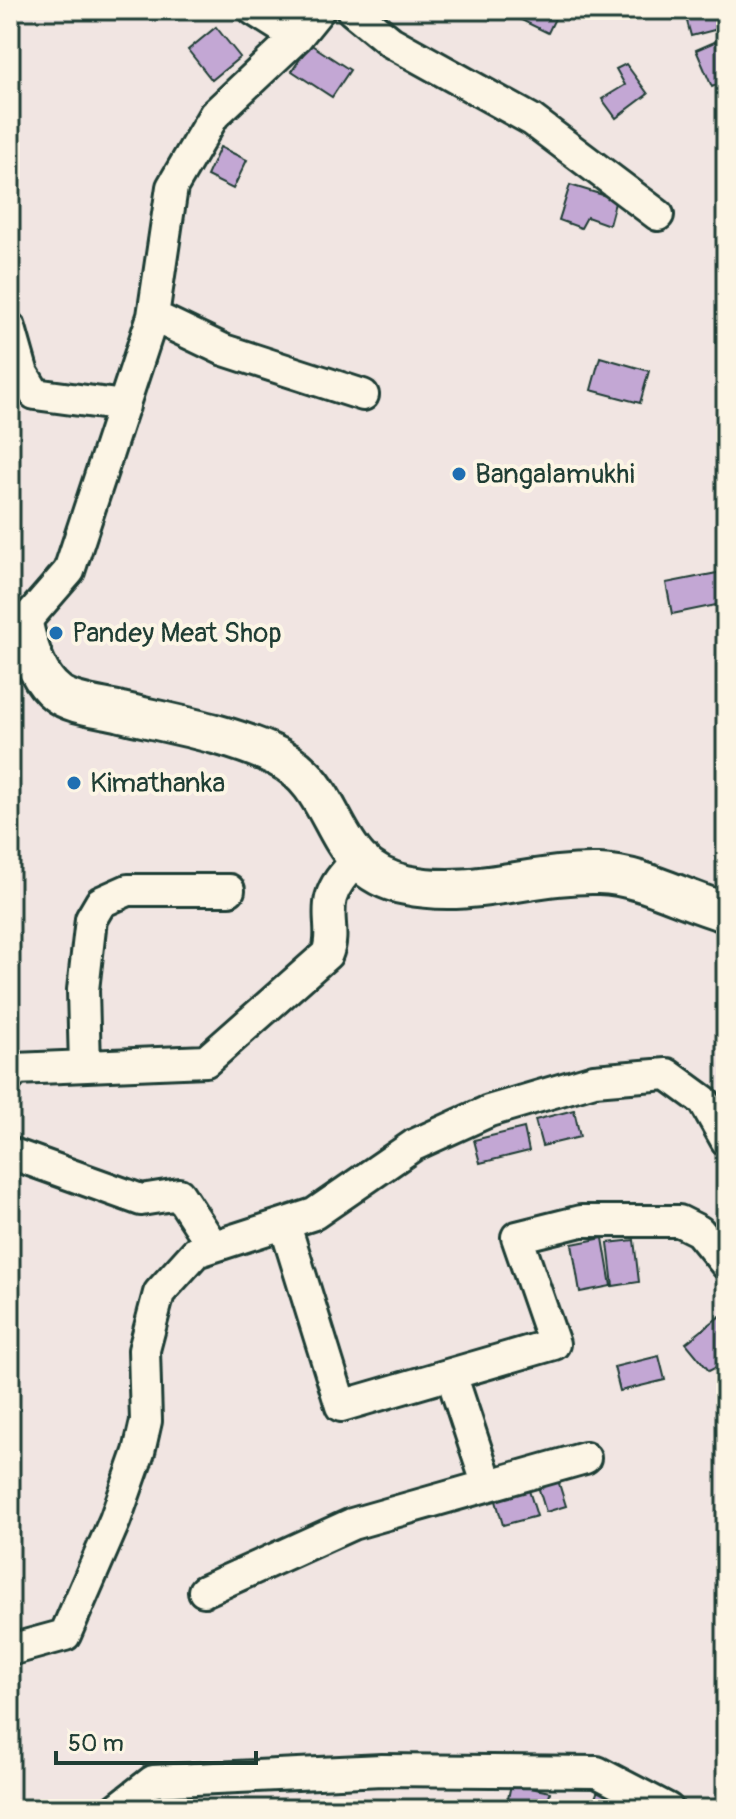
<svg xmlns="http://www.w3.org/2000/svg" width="736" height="1819" font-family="Pangolin,sans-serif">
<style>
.building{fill:#c3a7d4;stroke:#1f3d34;stroke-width:2}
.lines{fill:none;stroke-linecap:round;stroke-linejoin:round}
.minor-casing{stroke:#1f3d34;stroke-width:36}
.tertiary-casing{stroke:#1f3d34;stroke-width:44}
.minor{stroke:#fcf5e5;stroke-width:30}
.tertiary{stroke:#fcf5e5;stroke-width:38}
.poi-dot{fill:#1f6fb2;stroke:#fcf5e5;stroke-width:3}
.labels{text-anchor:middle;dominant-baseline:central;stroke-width:8;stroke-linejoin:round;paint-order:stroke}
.poi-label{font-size:28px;fill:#1f3d34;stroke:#fcf5e5;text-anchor:start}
</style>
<rect width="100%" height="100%" fill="#f1e5e2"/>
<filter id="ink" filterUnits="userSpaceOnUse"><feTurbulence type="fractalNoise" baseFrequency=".0125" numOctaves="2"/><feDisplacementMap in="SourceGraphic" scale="16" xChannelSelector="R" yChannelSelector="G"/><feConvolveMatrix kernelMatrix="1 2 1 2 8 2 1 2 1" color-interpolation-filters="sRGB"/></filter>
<g filter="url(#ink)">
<path class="building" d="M501,10H559L548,33Z
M684,10H726V27L691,36Z
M216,27L240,57L212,80L188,50Z
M726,37V81L712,87L696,50Z
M310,44L350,70L332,97L292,71Z
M626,64L648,94L616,118L602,99L625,85L616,69Z
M220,147L247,160L233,189L207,176Z
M570,185L616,199L609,225L587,217L581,228L559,220Z
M600,357L649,371L640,403L591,390Z
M722,572L726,603L672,614L666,583Z
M574,1110L580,1137L542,1146L535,1120Z
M524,1128L529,1151L480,1163L474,1140Z
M603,1238L611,1286L580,1292L572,1244Z
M634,1240L639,1282L613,1286L608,1243Z
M720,1316L726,1322V1362L709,1371L686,1343Z
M659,1356L665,1380L620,1391L614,1367Z
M557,1477L566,1506L546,1512L537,1483Z
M527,1484L537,1516L503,1525L494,1494Z
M511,1784L550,1792L547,1809H506Z
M598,1790L618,1798L614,1809H591Z"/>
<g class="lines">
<defs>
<path id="minor" d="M254,10L297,37
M352,10L391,42L532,120L658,215
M153,316L224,350L363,395
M10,328L23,374L35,394L124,406
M23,624L69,571L153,316L172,187L214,115L297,37L319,10
M85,1066L83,990L91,919L101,902L128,890H229
M10,1076L15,1069L206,1061L327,954C335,935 326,917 331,898C335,883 346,872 356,861
M10,1153L141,1200L179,1194L213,1246
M285,1225L341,1406L554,1344L517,1237L581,1221H679L699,1231L726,1264
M451,1374L487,1483
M204,1591L352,1524L585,1458
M10,1650L65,1635L115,1520L139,1452L146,1421L144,1350L159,1293L196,1252L314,1214L414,1145L489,1111L594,1080L667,1074L704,1101L726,1140
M117,1809L153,1781L382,1770L597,1772L668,1809"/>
<path id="tertiary" d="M10,626L23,624C28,647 37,678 57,693C72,705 102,707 121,712C172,724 231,734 278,757C343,790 327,869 406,885C474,899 533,872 599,874C643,875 684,901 726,912"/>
</defs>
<use href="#minor" class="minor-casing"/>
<use href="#tertiary" class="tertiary-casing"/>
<use href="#minor" class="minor"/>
<use href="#tertiary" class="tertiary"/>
</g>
</g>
<g class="poi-dot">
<circle cx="459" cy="474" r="8"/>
<circle cx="56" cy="633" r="8"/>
<circle cx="74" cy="783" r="8"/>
</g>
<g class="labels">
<g class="poi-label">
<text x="475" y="474">Bangalamukhi</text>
<text x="72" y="633">Pandey Meat Shop</text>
<text x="90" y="783">Kimathanka</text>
</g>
</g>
<rect width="736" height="1819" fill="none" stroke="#fcf5e5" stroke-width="40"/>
<rect x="20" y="20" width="696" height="1779" fill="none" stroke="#1f3d34" stroke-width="3" filter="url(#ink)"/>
<path d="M56 1751v12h200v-12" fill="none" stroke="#1f3d34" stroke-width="4"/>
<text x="68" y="1751" font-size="24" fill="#1f3d34" stroke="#fcf5e5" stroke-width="6" paint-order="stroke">50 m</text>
</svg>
